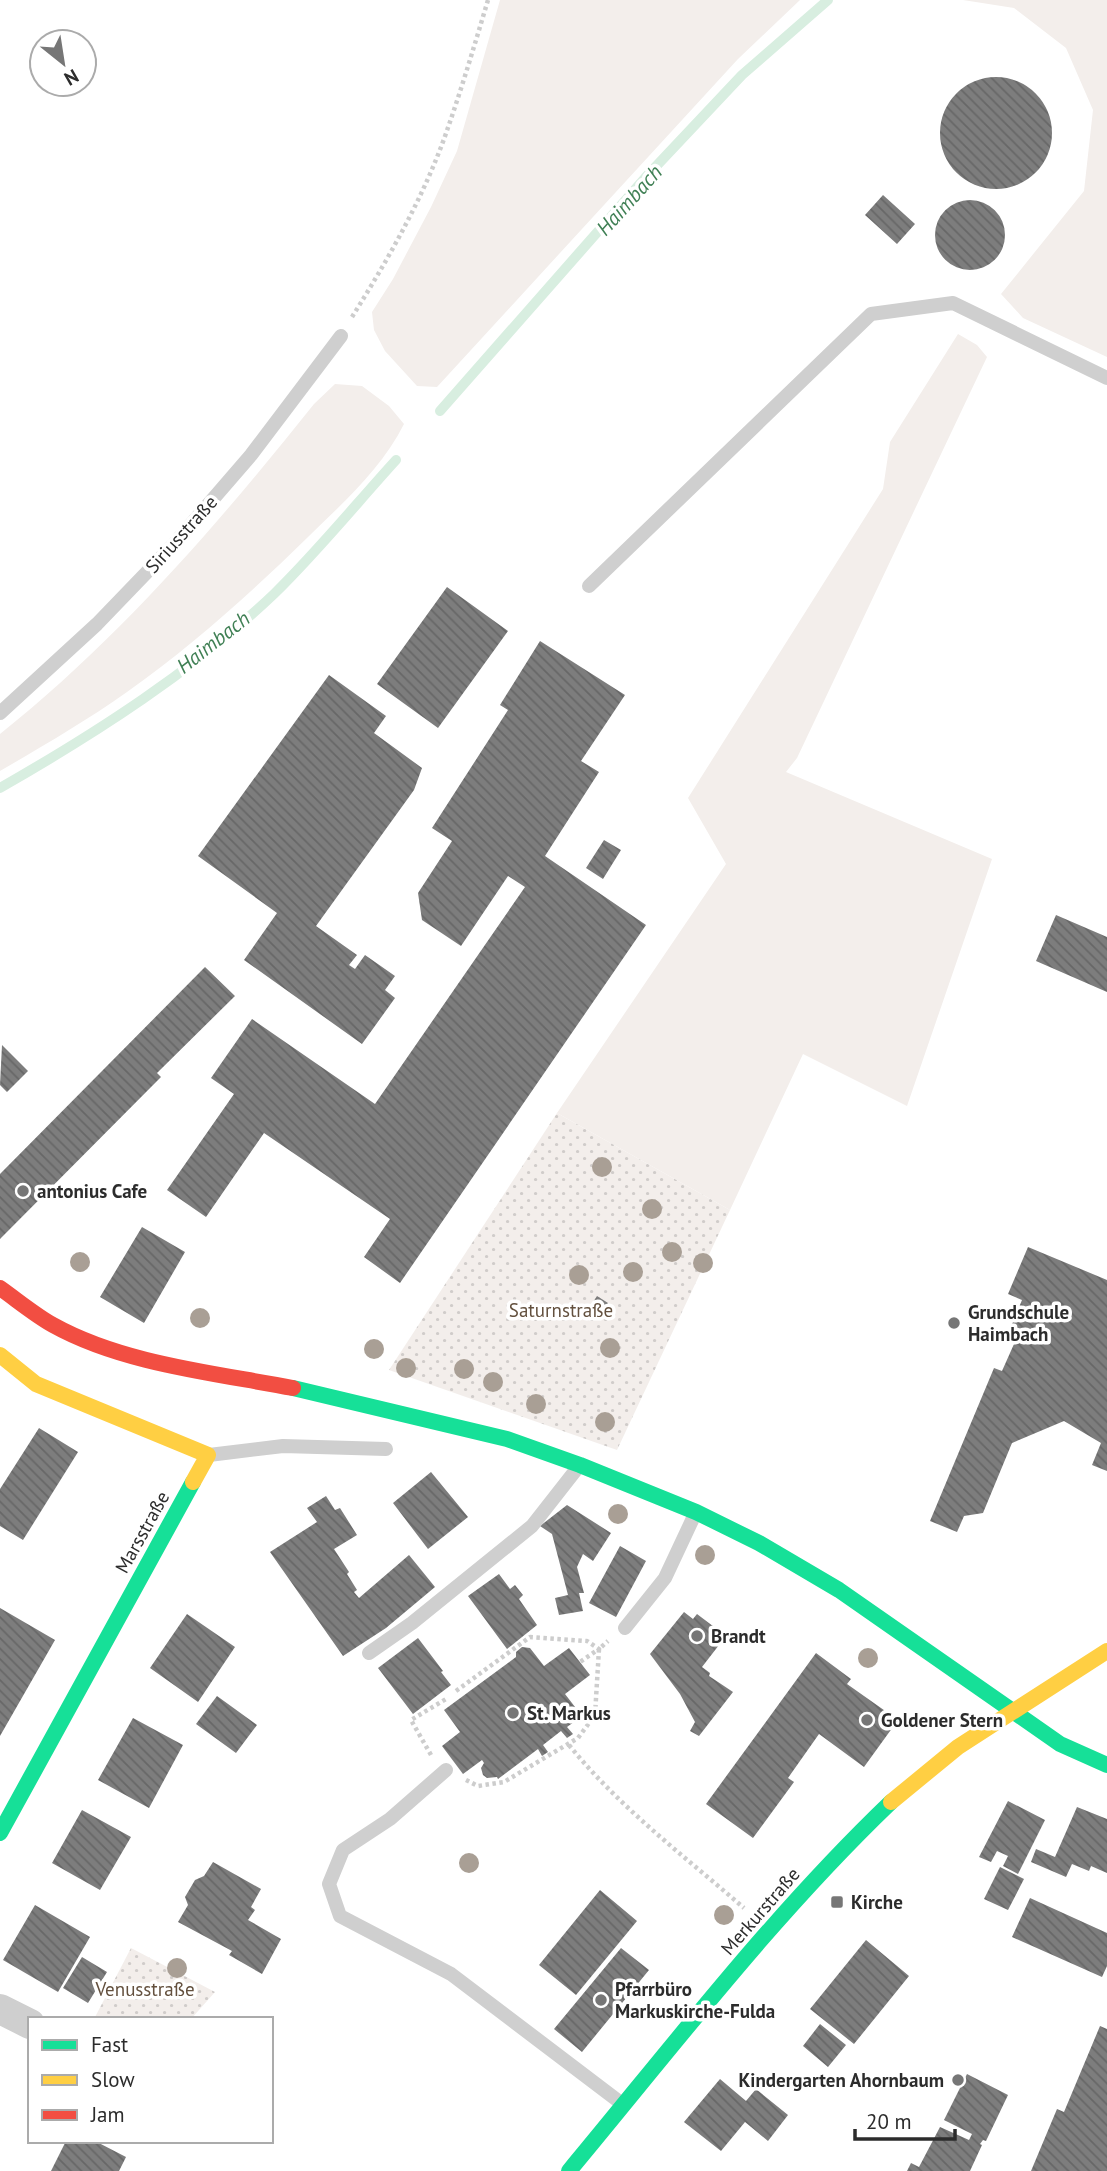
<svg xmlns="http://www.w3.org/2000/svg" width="1107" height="2171" font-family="'PT Sans',sans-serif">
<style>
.green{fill:#f3eeeb}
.park{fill:url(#park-dots)}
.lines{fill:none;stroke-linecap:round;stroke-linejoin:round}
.stream{stroke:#d8eee0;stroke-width:10}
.building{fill:url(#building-back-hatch)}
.path{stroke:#cdcdcd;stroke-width:4.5;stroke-dasharray:3.5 3.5;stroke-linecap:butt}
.lane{stroke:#cfcfcf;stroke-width:14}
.street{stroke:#cfcfcf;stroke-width:30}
.fast{stroke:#16e098;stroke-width:16}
.slow{stroke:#ffcf43;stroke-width:16}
.jam{stroke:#f24e42;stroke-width:16}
.tree{fill:#a99f95}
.poi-dot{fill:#767676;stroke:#fff;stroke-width:2.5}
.labels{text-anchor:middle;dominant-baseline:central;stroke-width:7;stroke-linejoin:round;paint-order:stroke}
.street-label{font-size:19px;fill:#2c2c2c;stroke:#fff}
.poi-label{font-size:19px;font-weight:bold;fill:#2c2c2c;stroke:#fff;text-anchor:start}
.park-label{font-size:19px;fill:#63503e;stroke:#fff}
.water-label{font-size:21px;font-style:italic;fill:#408055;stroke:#fff}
</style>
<defs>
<pattern id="park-dots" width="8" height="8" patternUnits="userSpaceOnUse" patternTransform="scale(1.75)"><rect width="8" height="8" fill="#f3eeeb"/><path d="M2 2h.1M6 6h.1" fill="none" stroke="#d0ccca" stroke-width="1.8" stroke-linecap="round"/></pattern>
<pattern id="building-back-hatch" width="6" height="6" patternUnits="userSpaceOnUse" patternTransform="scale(1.75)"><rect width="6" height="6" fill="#7d7d7d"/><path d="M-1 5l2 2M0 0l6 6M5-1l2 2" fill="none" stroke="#676767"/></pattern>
</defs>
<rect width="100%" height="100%" fill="#fff"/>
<path class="green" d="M500,0H800L738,59L437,387L417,386L385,351L374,330L372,312L393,279L431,207L457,151Z
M963,0H1107V357L1023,318L1001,294L1084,191L1093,110L1066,48L1014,8Z
M958,334L977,345L987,357L797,758L786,772L992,859L907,1106L803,1054L730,1210L557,1113L726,864L688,798L883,489L890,442Z
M335,384L362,386L389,406L404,424C382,468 343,503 308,537C251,593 192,646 127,692C86,721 43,746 0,771V734C119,639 219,523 314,404Z"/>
<path class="park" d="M557,1113L730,1210L617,1450L389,1370Z
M131,1948L215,1992L191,2019H94Z"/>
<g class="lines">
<path class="stream" d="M440,411L645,178L742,75L828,0
M0,788C96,733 193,671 274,594C317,552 356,504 396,460"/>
</g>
<path class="building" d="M940 133a56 56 0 1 1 112 0a56 56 0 1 1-112 0Z
M883,195L915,224L897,244L865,215Z
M935 235a35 35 0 1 1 70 0a35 35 0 1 1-70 0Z
M447,587L508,631L438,728L377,684Z
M540,641L625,695L581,761L599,772L545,856L646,925L400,1283L364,1257L390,1219L264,1133L206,1217L167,1190L234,1094L211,1078L252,1019L375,1104L525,887L508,876L461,946L422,920L418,893L452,841L432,828L508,710L500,705Z
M329,675L386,716L374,733L422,768L414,790L316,926L357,955L349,965L355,969L365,955L395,976L385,990L395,998L362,1044L244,960L277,913L198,856Z
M604,840L621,850L603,879L586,868Z
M1056,915L1107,937V992L1036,961Z
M205,967L235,996L157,1073L161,1077L0,1239V1174Z
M2,1045L28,1071L7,1092L0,1085Z
M142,1227L185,1252L144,1323L100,1297Z
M1028,1247L1107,1280V1471L1092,1465L1101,1443L1064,1421L1012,1443L983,1513L964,1516L957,1532L930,1521L994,1368L1002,1371L1014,1344L1005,1341L1022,1300L1008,1294Z
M597,1296L608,1303L601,1315L590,1307Z
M39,1428L78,1452L23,1540L0,1526V1489Z
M431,1472L468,1517L428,1549L393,1503Z
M326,1496L335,1510L340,1508L357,1535L334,1549L349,1572L347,1574L357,1590L354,1592L359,1598L409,1555L435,1587L386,1628L343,1656L270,1552L317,1522L307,1508Z
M567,1505L611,1533L593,1561L583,1554L577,1567L584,1593H579L583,1611L559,1615L555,1598L568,1595L552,1534L540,1526Z
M620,1546L646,1561L616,1617L589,1603Z
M499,1574L510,1589L515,1585L523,1595L519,1599L537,1625L507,1649L468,1596Z
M0,1608L55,1640L0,1736Z
M684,1612L693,1619L697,1614L726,1636L702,1667L710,1673L709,1676L733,1692L699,1736L690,1731L695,1722L680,1694L650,1654Z
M187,1614L235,1647L198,1702L150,1668Z
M418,1638L443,1671L441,1672L451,1685L413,1714L378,1668Z
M522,1647L530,1648L544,1666L569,1648L590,1675L565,1694L582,1716L567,1727L573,1734L567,1738L561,1731L543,1745L548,1752L542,1756L538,1749L498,1779L497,1777L487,1778L483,1775L481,1768L484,1763L482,1760L463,1774L442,1746L460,1732L444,1710L516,1657V1652Z
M816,1653L851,1679L847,1684L898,1720L864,1767L819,1734L788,1778L794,1782L753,1838L706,1804Z
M217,1696L257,1725L236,1753L196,1724Z
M133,1718L183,1745L149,1808L98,1780Z
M1008,1801L1045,1820L1018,1874L1003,1866L1008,1856L997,1851L991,1862L979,1857Z
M1077,1807L1107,1819V1873L1091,1866L1089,1871L1072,1864L1066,1877L1031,1862L1036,1849L1055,1857Z
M82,1810L131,1837L100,1890L52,1863Z
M213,1862L261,1889L251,1907L255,1910L248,1920L281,1939L262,1974L229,1955L232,1951L178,1922L188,1905L185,1897L195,1880L204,1876Z
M1000,1867L1024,1879L1008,1910L984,1899Z
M600,1890L637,1921L576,1995L539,1965Z
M1030,1898L1107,1933V1966L1102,1977L1012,1937Z
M35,1905L90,1937L58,1992L3,1960Z
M866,1940L909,1976L854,2044L810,2009Z
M621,1948L649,1970L582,2052L554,2029Z
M82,1957L107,1972L88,2003L63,1988Z
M820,2024L846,2045L828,2067L803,2046Z
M1100,2026L1107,2029V2171H1031L1057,2109L1064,2112Z
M967,2074L1008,2095L986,2141L983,2140L980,2144L982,2145L970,2171H907L911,2163L919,2167L940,2127L969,2140L972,2134L944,2120Z
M720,2079L746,2101L756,2089L788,2115L768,2141L745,2122L721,2151L684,2122Z
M66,2141H95L126,2157L119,2171H51Z"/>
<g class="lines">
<path class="path" d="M352,317C387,261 421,202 444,139C460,94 474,47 488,0
M456,1691L530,1637L587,1641L599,1649L580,1662
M569,1745C619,1807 684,1856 744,1908
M431,1755L411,1720L446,1699
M466,1780L478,1786L504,1782L578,1738L595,1715L599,1649L608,1641"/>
<path class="lane" d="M589,586L871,314L953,303L1107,378
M0,713L97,624L175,543L251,455L341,336
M209,1455L283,1446L386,1449
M625,1628L665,1578L695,1514
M369,1653L412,1623L532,1526L579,1466
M446,1770L390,1819L343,1850L329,1884L340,1916L451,1974L621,2103"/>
<path class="street" d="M0,2009L30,2024"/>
<path class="fast" d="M293,1388L507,1439L580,1465L696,1512L759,1543L839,1590L1060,1744L1107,1765
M0,1833L193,1482
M569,2171C673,2046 773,1915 891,1802"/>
<path class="slow" d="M0,1355L36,1384L208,1455L193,1482
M891,1802L958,1747L1107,1651"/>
<path class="jam" d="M0,1288C17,1300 35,1315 53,1325C123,1364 215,1373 293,1388"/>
</g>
<g class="tree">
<circle cx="602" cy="1167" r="10"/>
<circle cx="652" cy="1209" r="10"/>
<circle cx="672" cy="1252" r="10"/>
<circle cx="80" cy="1262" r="10"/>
<circle cx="703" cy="1263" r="10"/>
<circle cx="633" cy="1272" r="10"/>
<circle cx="579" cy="1275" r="10"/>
<circle cx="200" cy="1318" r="10"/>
<circle cx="610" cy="1348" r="10"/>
<circle cx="374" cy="1349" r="10"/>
<circle cx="406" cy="1368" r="10"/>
<circle cx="464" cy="1369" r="10"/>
<circle cx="493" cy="1382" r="10"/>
<circle cx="536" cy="1404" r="10"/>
<circle cx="605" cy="1422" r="10"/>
<circle cx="618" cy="1514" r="10"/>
<circle cx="705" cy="1555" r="10"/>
<circle cx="868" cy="1658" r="10"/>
<circle cx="469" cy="1863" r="10"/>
<circle cx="724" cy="1915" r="10"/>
<circle cx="177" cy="1968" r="10"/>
</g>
<g class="poi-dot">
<circle cx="23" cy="1191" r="7"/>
<circle cx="954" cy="1323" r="7"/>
<circle cx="697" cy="1636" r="7"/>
<circle cx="513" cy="1713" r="7"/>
<circle cx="867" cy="1720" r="7"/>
<rect x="830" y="1895" width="14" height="14" rx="3.5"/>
<circle cx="601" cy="2000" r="7"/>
<circle cx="958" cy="2080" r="7"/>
</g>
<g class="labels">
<g class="street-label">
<text transform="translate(181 534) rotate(-48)">Siriusstraße</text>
<text transform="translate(142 1532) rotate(-61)">Marsstraße</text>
<text transform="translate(760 1911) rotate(-49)">Merkurstraße</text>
</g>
<g class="poi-label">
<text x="37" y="1191">antonius Cafe</text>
<text x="968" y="1312">Grundschule<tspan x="968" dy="22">Haimbach</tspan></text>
<text x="711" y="1636">Brandt</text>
<text x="527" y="1713">St. Markus</text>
<text x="881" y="1720">Goldener Stern</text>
<text x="851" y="1902">Kirche</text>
<text x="615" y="1989">Pfarrbüro<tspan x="615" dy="22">Markuskirche-Fulda</tspan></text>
<text x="944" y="2080" text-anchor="end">Kindergarten Ahornbaum</text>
</g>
<g class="park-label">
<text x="561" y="1310">Saturnstraße</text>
<text x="145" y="1989">Venusstraße</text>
</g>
<g class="water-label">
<text transform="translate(629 200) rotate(-48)">Haimbach</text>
<text transform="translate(213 642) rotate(-38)">Haimbach</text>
</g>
</g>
<rect x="28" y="2017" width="245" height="126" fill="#ffffff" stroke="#ababab" stroke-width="2"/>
<rect x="42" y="2040" width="35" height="10" fill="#16e098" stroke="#ababab" stroke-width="2"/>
<text x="91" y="2052" font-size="21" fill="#2c2c2c">Fast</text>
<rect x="42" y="2075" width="35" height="10" fill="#ffcf43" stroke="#ababab" stroke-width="2"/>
<text x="91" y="2087" font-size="21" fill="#2c2c2c">Slow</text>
<rect x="42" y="2110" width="35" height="10" fill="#f24e42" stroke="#ababab" stroke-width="2"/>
<text x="91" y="2122" font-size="21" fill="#2c2c2c">Jam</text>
<g transform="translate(63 63) rotate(150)"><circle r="33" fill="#ffffff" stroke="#ababab" stroke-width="2"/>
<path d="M0-5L12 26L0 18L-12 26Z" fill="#767676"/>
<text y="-10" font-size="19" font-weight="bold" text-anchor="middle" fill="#2c2c2c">N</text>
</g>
<path d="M855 2129v10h100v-10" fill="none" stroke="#2c2c2c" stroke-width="3.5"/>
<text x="866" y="2129" font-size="21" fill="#2c2c2c" stroke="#ffffff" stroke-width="5" paint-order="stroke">20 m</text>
</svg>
